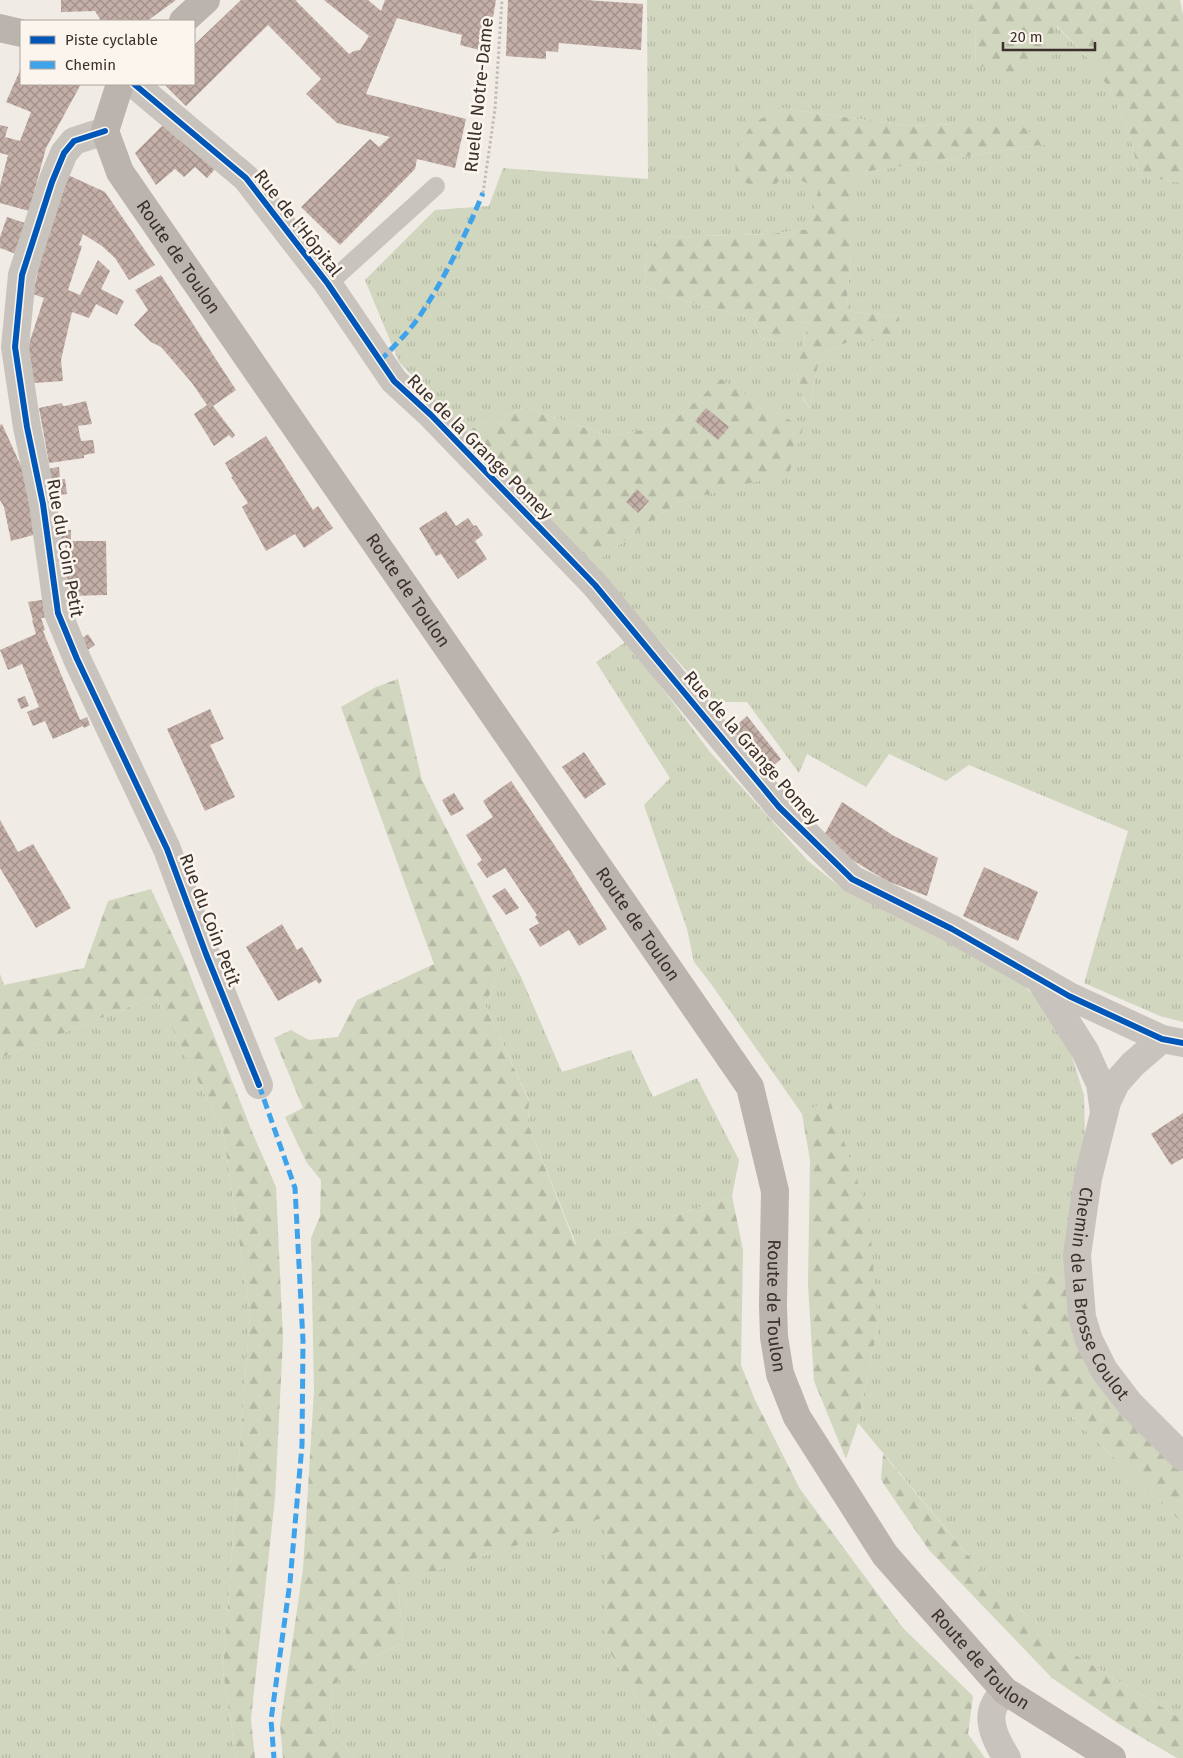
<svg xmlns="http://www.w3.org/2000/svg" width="1183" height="1758" font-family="'Fira Sans',sans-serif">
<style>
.grass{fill:url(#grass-tufts);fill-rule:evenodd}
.forest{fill:url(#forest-firs)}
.building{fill:url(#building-cross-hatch)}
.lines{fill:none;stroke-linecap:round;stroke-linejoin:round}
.path{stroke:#c2bbb6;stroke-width:3;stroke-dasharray:2.5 2.5;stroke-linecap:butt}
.lane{stroke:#c9c3be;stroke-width:18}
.street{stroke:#c9c3be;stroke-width:28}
.secondary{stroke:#bab3ae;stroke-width:28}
.quiet{stroke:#3fa3eb;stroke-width:5;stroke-dasharray:10 5;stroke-linecap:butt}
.cycleway-casing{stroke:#fbf5ee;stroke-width:9}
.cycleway{stroke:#0057b8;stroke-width:6}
.labels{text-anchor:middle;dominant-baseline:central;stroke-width:5;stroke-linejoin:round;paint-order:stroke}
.street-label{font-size:18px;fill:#3b302b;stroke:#fbf5ee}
</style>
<defs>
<pattern id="grass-tufts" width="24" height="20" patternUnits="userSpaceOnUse" patternTransform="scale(1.25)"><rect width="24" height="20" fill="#d1d6bf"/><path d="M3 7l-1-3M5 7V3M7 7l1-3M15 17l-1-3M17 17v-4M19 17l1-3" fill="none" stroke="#b4b8a4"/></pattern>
<pattern id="forest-firs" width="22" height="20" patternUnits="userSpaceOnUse" patternTransform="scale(1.25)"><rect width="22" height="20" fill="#d1d6bf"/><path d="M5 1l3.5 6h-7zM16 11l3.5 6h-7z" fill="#b4b8a4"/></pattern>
<pattern id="building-cross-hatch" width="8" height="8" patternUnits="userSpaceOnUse" patternTransform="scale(1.25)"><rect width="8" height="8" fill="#c3afa7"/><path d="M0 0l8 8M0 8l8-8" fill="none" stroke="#a08f88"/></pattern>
</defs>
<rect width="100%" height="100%" fill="#f0ebe5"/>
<path class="grass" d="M647,0H969L975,27L976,64L1029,69L1056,26L1089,59L1110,90L1129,131L1139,176L1183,183V1022L1160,1016L1084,983L1128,831L969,765L946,781L889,754L866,787L807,754L799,773L747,702H715L591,565L678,502L788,473L721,379L668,425L610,436L525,408L465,431L399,362L365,280L435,210L489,206L503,168L648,179ZM780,108L908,126L954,124L1047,144L849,174L851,254L846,311L898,317L900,339L850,341L820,355L809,408C789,378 800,353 809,322L800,324L781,341L761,338L752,318L670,297L645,286L646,254L660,237L770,234L809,229L820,188L785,174Z
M627,641L710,752L808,861L844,890L1005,968L1047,1007L1069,1047L1084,1095L1085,1140L1069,1280L1031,1272L1053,1399L1183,1524V1720L1064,1648L993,1585L858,1423L878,1326L829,1099L802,1114L709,981L694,962L687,929L644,805L670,778L596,662Z
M508,952L521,977L562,1072L631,1050L653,1097L697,1078L739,1160L732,1196L632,1231L576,1244L528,1124L529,1100L485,1005Z
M156,996L223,1131L250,1313L223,1671L236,1758H0V1058Z
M606,1516L605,1644L673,1758H355L334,1734L331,1687L363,1662L403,1643L398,1583Z"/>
<path class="forest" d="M969,0H1180L1183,15V183L1139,176L1129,131L1110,90L1089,59L1057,26L1029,69L1007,74L976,64L975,27Z
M780,108L908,126L954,124L1023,127L1047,144L850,174L851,254L846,311L899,317L900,340L850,341L820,355L809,408L799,389L797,362L809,322L800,324L781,341L761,338L752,318L670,297L645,286L646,254L660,237L769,234L809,229L819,188L785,174L769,192L736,179L735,152L752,124Z
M721,379L803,428L789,473L678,502L591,565L465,431L525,408L610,436L668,425Z
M398,679L422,780L508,952L485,1005L529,1101L528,1124L575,1244L632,1231L732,1196L743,1250L741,1365L755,1400L800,1489L903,1628L973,1696L968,1734L985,1758H673L605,1644V1517L398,1583L403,1643L363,1662L331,1687L334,1734L355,1758H283L280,1726L303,1569L314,1391L311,1238L320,1216L321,1180L307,1163L285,1117L303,1108L274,1038L291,1030L309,1040L338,1037L357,1000L434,964L341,707L376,687Z
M151,889L184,960L253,1134L276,1187L283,1339L275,1498L251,1719L255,1758H236L223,1671L250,1313L223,1131L156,996L0,1058V974L4,985L84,968L108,901Z
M829,1098L869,1215L878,1326L858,1423L846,1459L814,1381L808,1285L810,1160L802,1114Z
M1031,1272L1069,1280L1073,1328L1183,1467V1524L1053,1399L1027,1357L1023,1311Z
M883,1454L993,1585L1064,1648L1183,1720V1758H1177L1119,1724L1052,1678L929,1550L881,1480Z"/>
<path class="building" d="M61,0H176L147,21H101L95,11L61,12Z
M241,0H297L296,1L349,54L354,51L360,50L369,36L324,0H368L381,11L385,0H496L487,52L460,45L462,35L397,18L366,94L466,119L455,168L417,159L415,169L340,245L301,207L370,139L379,147L390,137L337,123L306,94L321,79L268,25L186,106L164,84H194V45Z
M508,0H586L643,4L641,50L559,43L558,52L546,51V59L506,56Z
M21,68V84H81L46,148L29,211L0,203V186L8,155L0,153V125L8,127L5,137L20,141L31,112L6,102Z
M166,122L217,167L207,178L195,167L184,177L175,169L156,185L135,153Z
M68,175L105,192L155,265L129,280L115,258L102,246L83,234L79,245L82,246L68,290L80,295L98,260L110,271L101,289L124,301L117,315L96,304L89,318L72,312L61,360L63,381L34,383L27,350L44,298L33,294L46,234Z
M7,217L25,223L16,254L0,248V237Z
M161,275L236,390L213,406L235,435L232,438L229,435L214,446L194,414L207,405L192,383L161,347L151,342L134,325L148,310L135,290Z
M86,401L92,424L78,426L81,441L93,440L95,453L84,455V458L49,463L39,408L62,403L63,406H65Z
M706,408L729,427L718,440L695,421Z
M2,424L25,475L37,534L11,541L4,507L0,500V425Z
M266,436L313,510L318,506L333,528L304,548L295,534L266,551L242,507L248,503L231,477H233L225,463Z
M59,467L60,479H65L67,494L52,496L47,469Z
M637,489L649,501L638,513L626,502Z
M446,511L456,526L468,518L474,526L476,525L483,535L475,541L487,559L458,579L441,554L436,556L419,528Z
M61,530H71V541H106L107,595L68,596L65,541H61Z
M48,599L50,617L41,618L45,630L43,631L80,720L87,717L90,725L84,728L83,726L53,739L45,721L33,726L27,712L39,707L22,664L8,670L0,650L36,634L32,620H33L28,602Z
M88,634L95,645L83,653L77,642Z
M25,696L29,706L21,709L17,699Z
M210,709L224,739L210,745L235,797L205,811L167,729Z
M747,716L781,759L765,773L730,731Z
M584,752L606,784L585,799L562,767Z
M511,781L567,864L607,929L579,946L569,930L540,947L529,929L539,923L535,917L537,915L505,868L487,878L477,864L482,860L466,835L493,817L483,801Z
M454,793L464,809L451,816L442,800Z
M842,802L894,836L938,858L927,896L887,881L839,852L822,839Z
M0,820L18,852L33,844L71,908L36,928L0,868Z
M984,867L1038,892L1018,941L963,916Z
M505,888L519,908L506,915L492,896Z
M282,924L297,950L302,947L322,981L319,984L316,980L278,1001L246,947Z
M1183,1113V1158L1171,1165L1151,1134Z"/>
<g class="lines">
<path class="path" d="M483,193L495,109L502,0"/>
<path class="lane" d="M328,284L436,186"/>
<g class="street">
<path d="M134,84L246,178L328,284L394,381L431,415L595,585L779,807L852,879L952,929L1069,996L1162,1039L1183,1043"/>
<path d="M105,131L74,141L64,153L52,182L22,275L15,347L27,427L43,504L58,613L77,659L167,849L206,954L259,1085"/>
<path d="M1042,983L1085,1051L1100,1084L1104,1112"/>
<path id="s1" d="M1162,1039L1133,1064L1116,1083L1107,1102L1088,1178L1077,1255L1082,1317L1089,1340L1104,1370L1130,1404L1183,1457"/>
<path d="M1005,1691C1002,1695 997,1699 995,1704C985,1721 998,1744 1007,1758"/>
</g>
<g class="secondary">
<path d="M183,21L206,0"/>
<path d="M0,28L21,33"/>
<path id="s2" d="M120,84L105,131L120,172L750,1087L775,1191L773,1305L774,1337L780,1374L797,1417L885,1555L1005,1691L1112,1758"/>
</g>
<path class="quiet" d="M380,361C393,347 408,333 419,317C445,278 465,236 483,193
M259,1085L295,1188L303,1341L302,1445L290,1582L271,1720L274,1758"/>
<defs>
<path id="cycleway" d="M134,84L246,178L328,284L394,381L431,415L595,585L779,807L852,879L952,929L1069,996L1162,1039L1183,1043
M105,131L74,141L64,153L52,182L22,275L15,347L27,427L43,504L58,613L77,659L167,849L206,954L259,1085"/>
</defs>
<use href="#cycleway" class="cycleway-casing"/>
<use href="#cycleway" class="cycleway"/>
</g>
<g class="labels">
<g class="street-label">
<text transform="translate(479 95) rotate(-84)">Ruelle Notre-Dame</text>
<text transform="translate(298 223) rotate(52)">Rue de l'Hôpital</text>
<text stroke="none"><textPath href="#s2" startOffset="196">Route de Toulon</textPath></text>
<text transform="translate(480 447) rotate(45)">Rue de la Grange Pomey</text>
<text transform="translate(65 548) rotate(80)">Rue du Coin Petit</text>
<text stroke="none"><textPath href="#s2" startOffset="601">Route de Toulon</textPath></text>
<text transform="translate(752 748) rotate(49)">Rue de la Grange Pomey</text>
<text transform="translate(210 920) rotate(69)">Rue du Coin Petit</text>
<text stroke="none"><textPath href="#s2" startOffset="1006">Route de Toulon</textPath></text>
<text stroke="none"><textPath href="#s1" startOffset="284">Chemin de la Brosse Coulot</textPath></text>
<text stroke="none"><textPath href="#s2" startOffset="1426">Route de Toulon</textPath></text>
<text stroke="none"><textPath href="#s2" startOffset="1846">Route de Toulon</textPath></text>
</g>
</g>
<rect x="20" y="20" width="175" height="65" fill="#fbf5ee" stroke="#aea6a0"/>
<rect x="30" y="36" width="25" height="8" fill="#0057b8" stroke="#aea6a0"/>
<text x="65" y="45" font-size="15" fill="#3b302b">Piste cyclable</text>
<rect x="30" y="61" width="25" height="8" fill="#3fa3eb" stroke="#aea6a0"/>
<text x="65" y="70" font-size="15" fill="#3b302b">Chemin</text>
<path d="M1003 42v8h92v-8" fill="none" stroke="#3b302b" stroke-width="2.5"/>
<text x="1010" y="42" font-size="15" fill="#3b302b" stroke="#fbf5ee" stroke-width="4" paint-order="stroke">20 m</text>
</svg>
